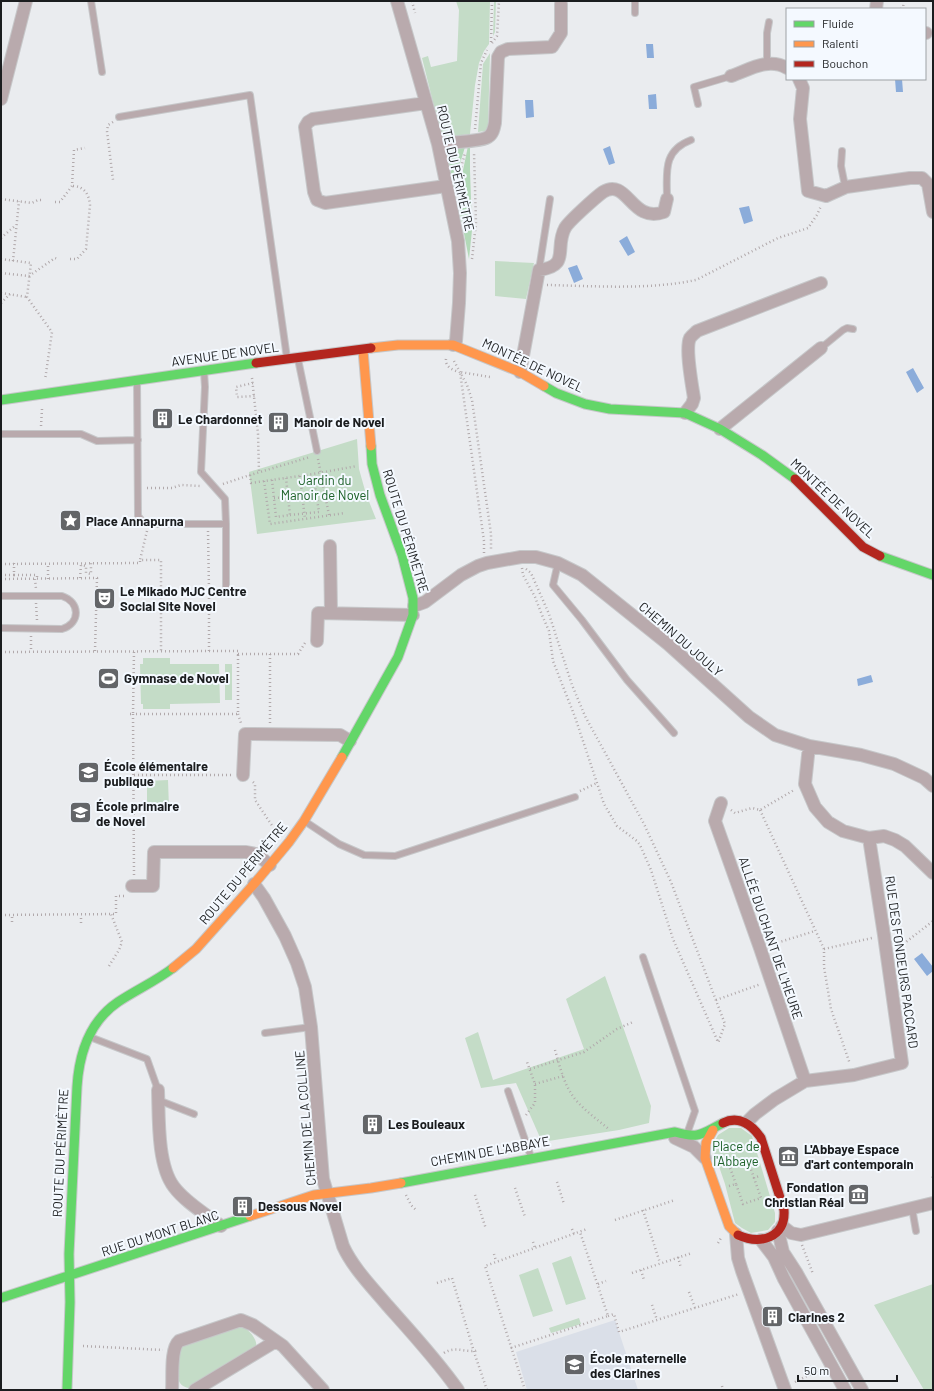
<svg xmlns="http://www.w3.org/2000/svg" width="934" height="1391" font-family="Barlow,sans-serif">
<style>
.built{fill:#dadfe8}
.green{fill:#c4dcc7}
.forest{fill:#b3d9b8}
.water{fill:#8bacda}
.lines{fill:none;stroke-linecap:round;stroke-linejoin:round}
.lane-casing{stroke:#c6c7c9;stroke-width:8}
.street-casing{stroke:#c6c7c9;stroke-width:14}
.fast-casing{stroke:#c6c7c9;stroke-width:11}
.slow-casing{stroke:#c6c7c9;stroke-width:11}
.jam-casing{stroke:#c6c7c9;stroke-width:11}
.path{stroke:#b1a9ab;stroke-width:2.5;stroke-dasharray:1 3;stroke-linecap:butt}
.lane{stroke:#b9aaad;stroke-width:6}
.street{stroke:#b9aaad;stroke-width:12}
.fast{stroke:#63d668;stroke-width:9}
.slow{stroke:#ff974d;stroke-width:9}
.jam{stroke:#b3261e;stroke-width:9}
.labels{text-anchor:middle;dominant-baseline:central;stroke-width:4;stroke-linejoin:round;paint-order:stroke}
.street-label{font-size:13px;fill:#1b1d1f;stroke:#f4f9ff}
.poi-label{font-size:13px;font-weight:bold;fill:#1b1d1f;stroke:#f4f9ff;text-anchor:start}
.park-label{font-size:13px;fill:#1c6128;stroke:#f4f9ff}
</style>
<rect width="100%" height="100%" fill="#eaecef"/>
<path class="built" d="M615,1320L638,1390H540L539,1389L537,1390H527L516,1352Z"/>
<path class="green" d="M456,1H490L489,44L484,51L479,63L475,85L470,134L446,137L441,134L422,58L428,56L431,67L457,61L459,10Z
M494,1H496L495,32L493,36Z
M490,53L488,126L485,131L478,132L483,64Z
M495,261L534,263L526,299L495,296Z
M357,439L359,469L366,494L376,519L257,534L249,472Z
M143,658H170V664H219L220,703L170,704V709H143V704H141L140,664H143Z
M225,664H232V700H225Z
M168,780L169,808L147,809V781Z
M605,976L651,1106L649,1123L619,1130L542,1142L516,1083L481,1088L465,1038L478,1032L493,1080L584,1049L566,999Z
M729,1128H741L752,1136L775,1213V1222L768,1230L751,1233L742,1228L735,1223L725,1184L712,1146L718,1135Z
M571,1256L586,1299L566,1305L552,1263Z
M538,1268L553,1311L533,1317L519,1275Z
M933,1284V1390H924L874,1305Z
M579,1318L581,1324L551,1333L549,1328Z
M240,1326C248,1328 258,1339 256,1347L193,1387L188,1388C185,1387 182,1386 180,1383C175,1376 179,1354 182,1346Z"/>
<path class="forest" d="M468,146H470V170L472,230L469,259L460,213V185Z
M465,147L459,167L456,196L447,154L449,149Z"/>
<path class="water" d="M646,44H653L654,58H647Z
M895,79H902L903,92H896Z
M656,94L657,109H649L648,95Z
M525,100H533L534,117L526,118Z
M610,146L615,163L609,165L603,149Z
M749,206L753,221L744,224L739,208Z
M627,236L635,252L628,256L619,241Z
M577,265L583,279L574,283L568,268Z
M913,368L924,388L917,393L906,372Z
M871,675L873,682L858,686L857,679Z
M922,953L933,967V971L927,976L914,959Z"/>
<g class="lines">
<defs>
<path id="lane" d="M91,1L102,72
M635,1V13
M767,63V33L769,22
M698,104L694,87L731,76
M119,117L250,95L287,358
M842,151L841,166L844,181
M667,199C667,173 662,151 691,140
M539,270L550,199
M821,348L843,330L847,328L853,329
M298,359L317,451
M204,371L205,387L201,472L225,499L226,524
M137,381L138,516L143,522L152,524H226V591
M1,434H81L97,441L138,440
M558,563L553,585L582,620L627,680L674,733
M1,596H62C80,602 81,623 62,629L1,628
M306,822L339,844L364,855L395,856L575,797
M643,957L695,1111L687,1134
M265,1033L311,1027
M90,1037L147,1059L158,1090
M508,1091L531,1157
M158,1100L194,1114
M912,1208L916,1231"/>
<path id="street" d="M397,1L438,144L458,241L460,273L459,303L456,341L453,345
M876,9L877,1
M925,33H926
M731,76C749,70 768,57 787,68
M799,79L803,88L800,119L808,191L826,196L846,187L910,178H922L928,184L933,212
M1,99L26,1
M426,103L313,119L308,122L305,127L314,192L317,200L325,203L446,186
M438,144C449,142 480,142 488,137C493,134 494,128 495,123L498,57L501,52L508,49L552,47L561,33V4
M520,372L539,270C571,266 554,248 565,228C568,222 596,197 603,192C628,177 631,224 664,212L667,199
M685,413L692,404L694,398C692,385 685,348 690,338C692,335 695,333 697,331L821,283
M720,429L821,348
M330,546L331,613
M414,606L425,602L461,575L478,566L487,563L521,557H536L558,563L582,575L668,644L749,717L775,735L809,746L861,755L894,764L924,778L933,786
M317,641L318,613L413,615
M809,746L805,784L815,807L828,822L843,831L869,838L884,836L895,840L905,846L933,873
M243,775L245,734L340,735L350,741
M721,803L715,821L760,948L805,1081
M254,884L264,898L285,936L297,963L305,987L311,1027L323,1179L343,1246C353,1268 372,1287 387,1305C412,1333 437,1360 458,1390
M132,886H153L154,852H246L256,854L270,865
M158,1090C159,1117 157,1165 174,1187C186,1203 206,1214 221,1226
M747,1122L755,1114L775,1099L805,1081L854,1075L902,1063L884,935L869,838
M675,1138L694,1147L705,1158
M782,1226L791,1233L801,1235L933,1203
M778,1231L783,1252L796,1272L862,1390
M736,1234L738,1258L742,1271L785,1390
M761,1240L774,1257L784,1279L845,1390
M172,1390C173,1377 170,1349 179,1341L241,1320L253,1325L283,1346L323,1390
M195,1390L276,1341"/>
<path id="fast" d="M544,386L556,393L585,404L610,409L685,413L720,429L762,455L795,479
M1,400L256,363
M880,556L933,575
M342,757L398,657L413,615V598L402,555L380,495L372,464L371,446
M401,1183L675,1132C700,1139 701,1134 723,1123
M1,1298L250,1216
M67,1390L70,1302L69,1254L77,1087C79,1054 90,1021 118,1002C136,990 156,981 173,968"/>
<path id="slow" d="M371,348L398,345H453L520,372L544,386
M363,350L371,446
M173,968L196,949L254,884L289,842L304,821L342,757
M713,1130L706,1143L705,1158L729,1226L738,1235
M250,1216L314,1195L371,1188L401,1183"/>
<path id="jam" d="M256,363L371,348
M795,479L863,547L880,556
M723,1123C739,1115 752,1125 761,1138L784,1210C786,1238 760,1245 738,1235"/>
</defs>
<use href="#lane" class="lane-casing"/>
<use href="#street" class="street-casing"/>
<use href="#fast" class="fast-casing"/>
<use href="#slow" class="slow-casing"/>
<use href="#jam" class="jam-casing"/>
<path class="path" d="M412,1L415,13
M901,9L903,7L904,1
M491,42L492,1
M492,43L497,36L499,1
M113,122L108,125L107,131L113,180
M475,129L481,63L487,50
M459,183L461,168L465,153
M1,199L32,203L38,200H42
M55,202H60L72,186L74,150L85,148
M1,238L16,225
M1,259L31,263L27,297L52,332L45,380
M70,259H77L86,249L90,205C89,194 84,186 72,186
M472,259L476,223L474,152
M13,261L19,201
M1,273L29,276L55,258L58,259
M547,285C595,286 649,290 696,280L778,238L808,228L817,215L821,206
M1,293L27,297
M1,303L10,294
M446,359C445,367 453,370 459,372
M454,361L467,385L472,400L491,534V550
M252,378L258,434L259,472
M253,383L236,387L237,397L255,396
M41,426L42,409
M318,459L329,515
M250,475L251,483L313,474L357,466
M300,476L305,519
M272,480L276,517L290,515L286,478
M264,481L270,524L345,513
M223,484L250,475L310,457
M147,488H172L181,485L201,486
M274,498L288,497
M290,515L319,512L313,474
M147,531L140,560H161V651
M208,531L209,591
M484,553V541L460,372L490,377
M1,564L140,563V560
M522,568L523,575L535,597L542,615L549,631L553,661L575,717L604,804L617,826L637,841L640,845L651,870L673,939L718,1042
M526,569L531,573L549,614L572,685L585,716L644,824L671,882L725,1024L718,1043
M1,575H14V563
M14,575H37V579
M80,578L81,565L86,566V573L91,574V563
M1,579L97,578L95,651
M35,579L36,589
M48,579V563
M36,603L37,620
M31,636V652
M209,651V591H218
M1,652L223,651H238V654H298L305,643
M270,654V724
M130,714H133L134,651
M238,714L241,723
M134,775H232
M253,782L255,784V800L277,833
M580,791L597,783
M731,810L735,813L752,808L760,810L794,790
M760,810L824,949V967L831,1009L850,1064
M134,875L133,714H238V654
M1,915L116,914V896H125
M12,922V915
M81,923V915
M770,945L815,931
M824,949L872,938
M897,949L933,921
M109,966L119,950L122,942L111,914
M716,1000L761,984
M555,1050C560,1067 564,1085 575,1099C585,1111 598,1120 610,1130
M530,1069L584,1052L617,1029L633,1022
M535,1084L563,1076
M526,1115L535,1103V1084L527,1062
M932,1178L933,1177
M557,1182L564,1204
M736,1184L729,1165L747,1158L754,1178
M729,1186L736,1184L743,1204L761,1198L754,1178L759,1176
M515,1188L525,1217
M406,1195L411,1205L416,1210
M475,1195L486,1229
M643,1210L660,1263
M615,1220L675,1200
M572,1229L574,1234
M533,1242L535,1248
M718,1243L721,1238
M802,1245L813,1274
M494,1254L496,1261
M678,1257L681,1268
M641,1270L644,1280
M632,1273L692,1253
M437,1283L452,1278L474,1352L487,1390
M598,1284L606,1281
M689,1292L695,1308
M652,1305L657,1320
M460,1306L464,1305
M608,1316L614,1314L619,1332L739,1294
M83,1346L163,1350
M511,1348L608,1316L580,1232
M444,1353C456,1345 467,1354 479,1350
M795,1382L821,1369
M722,1386L723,1390
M525,1390L485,1266L587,1229"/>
<use href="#lane" class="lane"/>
<use href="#street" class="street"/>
<use href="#fast" class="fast"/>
<use href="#slow" class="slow"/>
<use href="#jam" class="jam"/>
</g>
<defs>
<symbol id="building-square" viewBox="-11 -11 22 22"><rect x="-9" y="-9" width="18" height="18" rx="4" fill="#636568" stroke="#f4f9ff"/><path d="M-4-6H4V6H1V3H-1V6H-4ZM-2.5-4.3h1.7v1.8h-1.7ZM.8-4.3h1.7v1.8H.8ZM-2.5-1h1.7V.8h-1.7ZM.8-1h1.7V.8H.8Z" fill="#fff"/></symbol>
<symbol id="sight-square" viewBox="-11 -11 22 22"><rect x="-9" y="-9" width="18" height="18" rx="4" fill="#636568" stroke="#f4f9ff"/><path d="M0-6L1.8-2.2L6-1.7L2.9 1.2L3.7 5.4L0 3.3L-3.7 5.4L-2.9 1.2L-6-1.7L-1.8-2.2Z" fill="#fff"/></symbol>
<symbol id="theatre-square" viewBox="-11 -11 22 22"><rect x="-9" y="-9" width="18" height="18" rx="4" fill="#636568" stroke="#f4f9ff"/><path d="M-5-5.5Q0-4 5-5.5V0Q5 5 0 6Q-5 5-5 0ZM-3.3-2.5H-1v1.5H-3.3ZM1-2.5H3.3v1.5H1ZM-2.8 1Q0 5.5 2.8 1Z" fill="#fff"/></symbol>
<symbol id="stadium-square" viewBox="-11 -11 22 22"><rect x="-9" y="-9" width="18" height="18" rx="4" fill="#636568" stroke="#f4f9ff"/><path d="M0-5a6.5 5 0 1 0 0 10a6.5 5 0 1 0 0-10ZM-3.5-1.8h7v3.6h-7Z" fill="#fff"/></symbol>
<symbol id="school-square" viewBox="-11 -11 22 22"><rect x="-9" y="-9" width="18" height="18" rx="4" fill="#636568" stroke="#f4f9ff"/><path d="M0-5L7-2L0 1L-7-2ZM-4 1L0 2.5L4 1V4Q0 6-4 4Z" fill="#fff"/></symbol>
<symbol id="museum-square" viewBox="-11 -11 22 22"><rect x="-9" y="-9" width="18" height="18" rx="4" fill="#636568" stroke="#f4f9ff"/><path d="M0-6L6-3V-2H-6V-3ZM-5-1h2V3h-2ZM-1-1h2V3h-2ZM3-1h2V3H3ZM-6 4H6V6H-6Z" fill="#fff"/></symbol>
</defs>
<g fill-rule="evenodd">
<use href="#building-square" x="150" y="406" width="25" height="25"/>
<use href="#building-square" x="266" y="410" width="25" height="25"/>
<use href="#sight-square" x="58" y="508" width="25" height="25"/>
<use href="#theatre-square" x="92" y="586" width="25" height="25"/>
<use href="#stadium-square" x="96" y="666" width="25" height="25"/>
<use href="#school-square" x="76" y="760" width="25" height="25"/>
<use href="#school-square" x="68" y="800" width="25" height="25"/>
<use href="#building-square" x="360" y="1112" width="25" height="25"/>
<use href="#museum-square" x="776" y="1144" width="25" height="25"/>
<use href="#museum-square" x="846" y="1182" width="25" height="25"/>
<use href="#building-square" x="230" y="1194" width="25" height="25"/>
<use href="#building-square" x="760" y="1304" width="25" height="25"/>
<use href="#school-square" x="562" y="1352" width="25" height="25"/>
</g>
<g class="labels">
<g class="street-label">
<text transform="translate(456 168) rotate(77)">ROUTE DU PÉRIMÈTRE</text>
<text transform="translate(225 354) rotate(-8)">AVENUE DE NOVEL</text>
<text transform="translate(533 365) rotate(25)">MONTÉE DE NOVEL</text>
<text transform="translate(833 498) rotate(43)">MONTÉE DE NOVEL</text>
<text transform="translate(406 531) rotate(73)">ROUTE DU PÉRIMÈTRE</text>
<text transform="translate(681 639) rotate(41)">CHEMIN DU JOULY</text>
<text transform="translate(243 873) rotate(-50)">ROUTE DU PÉRIMÈTRE</text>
<text transform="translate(771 938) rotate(71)">ALLÉE DU CHANT DE L'HEURE</text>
<text transform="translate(902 962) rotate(82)">RUE DES FONDEURS PACCARD</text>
<text transform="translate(305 1118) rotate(-95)">CHEMIN DE LA COLLINE</text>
<text transform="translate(490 1151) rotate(-10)">CHEMIN DE L'ABBAYE</text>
<text transform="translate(60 1153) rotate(-87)">ROUTE DU PÉRIMÈTRE</text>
<text transform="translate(160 1233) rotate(-18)">RUE DU MONT BLANC</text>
</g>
<g class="poi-label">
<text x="178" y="419">Le Chardonnet</text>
<text x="294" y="422">Manoir de Novel</text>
<text x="86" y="521">Place Annapurna</text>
<text x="120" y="591">Le Mikado MJC Centre<tspan x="120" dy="15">Social Site Novel</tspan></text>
<text x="124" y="678">Gymnase de Novel</text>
<text x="104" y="766">École élémentaire<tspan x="104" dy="15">publique</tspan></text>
<text x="96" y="806">École primaire<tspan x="96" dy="15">de Novel</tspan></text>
<text x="388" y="1124">Les Bouleaux</text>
<text x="804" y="1149">L'Abbaye Espace<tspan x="804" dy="15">d'art contemporain</tspan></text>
<text x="844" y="1187" text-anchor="end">Fondation<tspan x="844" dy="15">Christian Réal</tspan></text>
<text x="258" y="1206">Dessous Novel</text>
<text x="788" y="1317">Clarines 2</text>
<text x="590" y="1358">École maternelle<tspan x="590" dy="15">des Clarines</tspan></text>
</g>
<g class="park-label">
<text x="325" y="480">Jardin du<tspan x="325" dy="15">Manoir de Novel</tspan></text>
<text x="736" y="1146">Place de<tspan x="736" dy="15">l'Abbaye</tspan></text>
</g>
</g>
<rect width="934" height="1391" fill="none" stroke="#1b1d1f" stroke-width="4"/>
<rect x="786" y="8" width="140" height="72" fill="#f4f9ff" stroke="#9da1a5"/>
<rect x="794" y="21" width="20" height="6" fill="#63d668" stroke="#9da1a5"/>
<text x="822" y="28" font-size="12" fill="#1b1d1f">Fluide</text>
<rect x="794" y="41" width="20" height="6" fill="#ff974d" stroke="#9da1a5"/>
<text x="822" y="48" font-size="12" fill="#1b1d1f">Ralenti</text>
<rect x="794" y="61" width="20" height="6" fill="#b3261e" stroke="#9da1a5"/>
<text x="822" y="68" font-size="12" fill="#1b1d1f">Bouchon</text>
<path d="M798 1375v6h99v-6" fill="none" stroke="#1b1d1f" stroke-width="2"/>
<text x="804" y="1375" font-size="12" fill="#1b1d1f" stroke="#f4f9ff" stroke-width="3" paint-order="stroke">50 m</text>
</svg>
